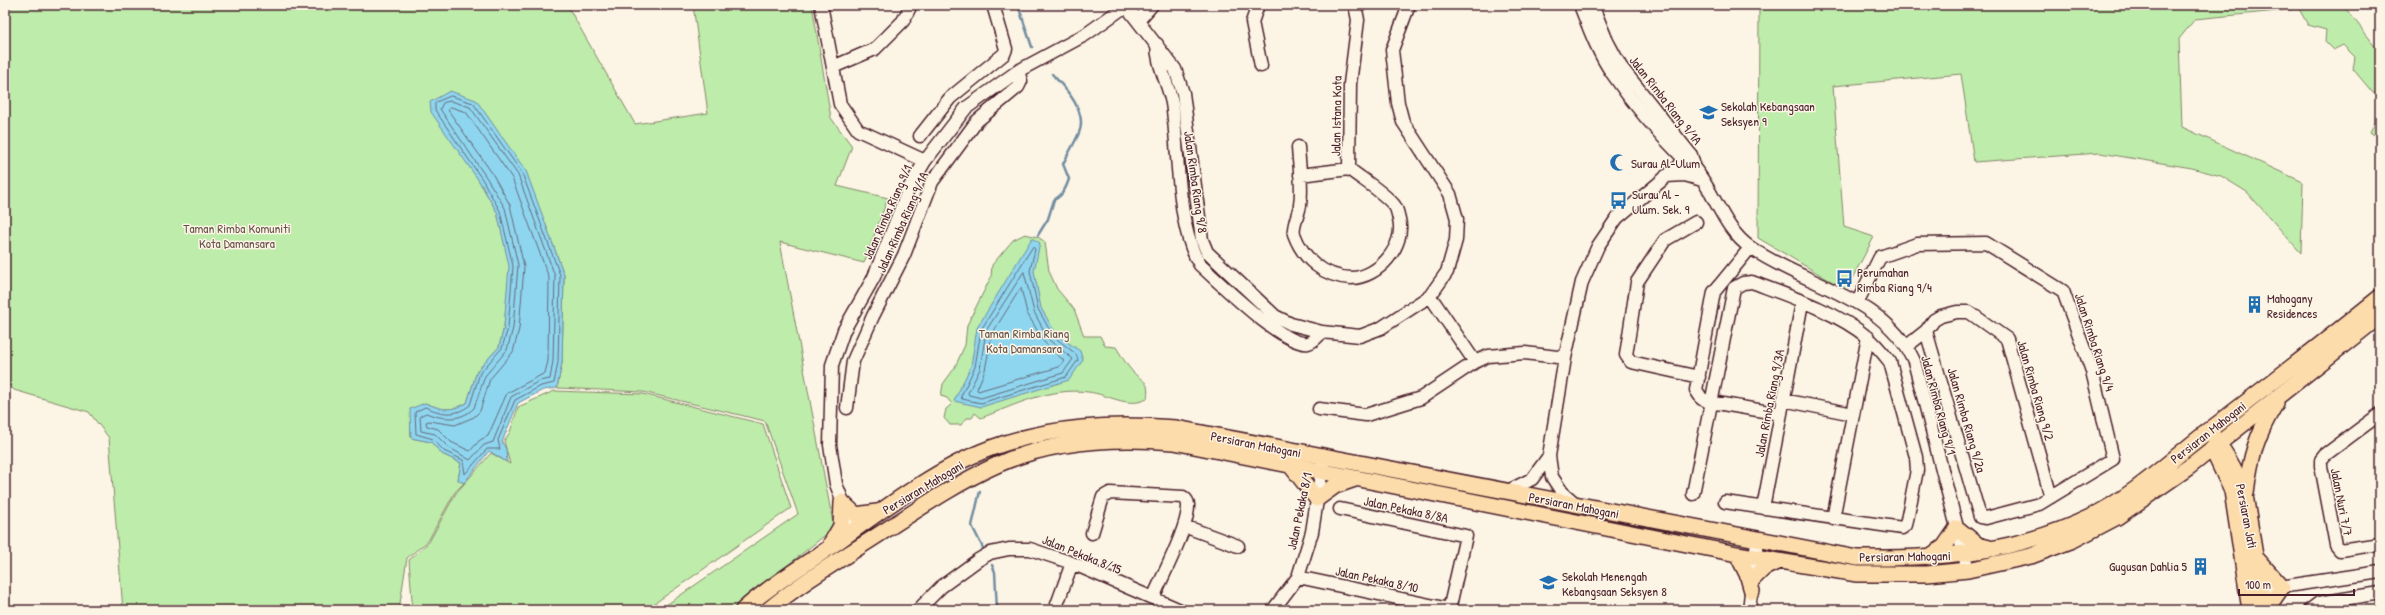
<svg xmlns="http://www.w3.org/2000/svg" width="2385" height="615" font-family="'Patrick Hand',sans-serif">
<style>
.green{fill:#beecaa;stroke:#84866a}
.water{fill:#8ed6ef;stroke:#738da1}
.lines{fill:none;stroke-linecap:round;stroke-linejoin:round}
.shore{stroke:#656879;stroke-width:1}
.stream{stroke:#738da1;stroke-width:2.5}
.minor-casing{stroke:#4a1f2b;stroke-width:15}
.major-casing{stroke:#4a1f2b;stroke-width:18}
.minor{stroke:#fcf5e5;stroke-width:12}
.major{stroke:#fddcac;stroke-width:15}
.labels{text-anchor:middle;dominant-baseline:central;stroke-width:3;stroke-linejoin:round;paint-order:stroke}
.street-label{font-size:13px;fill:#4a1f2b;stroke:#fcf5e5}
.poi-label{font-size:13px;fill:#4a1f2b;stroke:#fcf5e5;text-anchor:start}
.park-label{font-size:13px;fill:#67524b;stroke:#fcf5e5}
</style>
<rect width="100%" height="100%" fill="#fcf5e5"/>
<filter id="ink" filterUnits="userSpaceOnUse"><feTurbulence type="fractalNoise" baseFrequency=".025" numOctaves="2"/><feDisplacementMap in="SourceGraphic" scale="8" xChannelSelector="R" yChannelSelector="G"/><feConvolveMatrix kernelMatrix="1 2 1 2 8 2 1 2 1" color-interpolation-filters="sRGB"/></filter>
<g filter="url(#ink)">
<path class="green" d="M5,5H567L635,124L708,113L693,5H812L831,118L852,146L837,186L888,198L864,263L780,242L834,528L732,610H659L798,514L765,421L643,392L557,388L562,363L564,275L546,225L479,181L497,212L510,266L504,327L499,347L477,371L467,403C449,412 443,410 425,403L411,424V438L431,442L442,454L461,463L458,480L464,483L455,492L428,541L407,558L399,610H123L109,438L89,412L14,390L5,380Z
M1759,5H2331L2347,10L2380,52V94L2373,93L2353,69L2355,57L2343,45L2333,50L2325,42L2326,30L2308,25L2299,9L2195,19L2179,39L2182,127L2303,182L2301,253L2247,192L2221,176L2192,168L2100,153L1974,162L1961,74L1833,86L1844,227L1874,237L1846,290L1758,238Z
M2380,113V139L2370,133Z
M1025,234L1038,237L1045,242L1049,271L1057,289L1074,309L1084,336H1100L1105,346L1116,347C1121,355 1126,364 1132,371C1143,383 1150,379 1147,399C1128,409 1108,394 1088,392C1050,387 1015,405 981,418L975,413L972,418H967L961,425H950L944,418L946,409L952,404L947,398L941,396L943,384L954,369L965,345L967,325L991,277L992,265L1013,240Z
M554,391L643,394L763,424L791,508L645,610H410L412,600L409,560L429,542L456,493L491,453L510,464L504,441L510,432L518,407Z"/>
<path class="water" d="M450,91L476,100L526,171L546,225L564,275L562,363L557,388L543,390L518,403L502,442L506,449L507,462L489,451L464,483L458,480L461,463L442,454L431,442L411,438L410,409L425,403C443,410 449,412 467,403L477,371L499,347L504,327L509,266L497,212L479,181L431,112L430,102Z
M1032,238L1040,243L1034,271L1041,308L1056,334L1080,351L1083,360L1069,380L981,407L954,401L971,366L977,328Z"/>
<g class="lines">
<path class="shore" d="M451,96L473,103L522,173L560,275L558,362L554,383L541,386L515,400L498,440L500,449H487L465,474L463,460L444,451L433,439L416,434L415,412L425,407C442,414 455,417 470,405L480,373L502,348L508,328L513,266L500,211L482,179L435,110V103Z
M451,101L470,107L518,175L555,276L553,361L550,379L539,381L511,397L493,442L484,445L470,460L447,446L435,434L421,431L420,416L426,413C442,419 460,422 474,408L485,376L507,350L513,328L518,265L505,208L486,177L440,109L443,103Z
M451,107L466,112L512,178L549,278L548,361L545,373L507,393L488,436L480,440L470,451L451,442L438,429L427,426L426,422L429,421L455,425L474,417L480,411L490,379L513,352L519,329L524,267L510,205L492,173L448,110Z
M1033,247L1035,249L1030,271L1038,309L1053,336L1076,354L1078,360L1066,377L981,403L962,399L961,396L975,367L981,330Z
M1024,272L1034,312L1049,340L1073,359L1063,373L981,398L969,395L968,393L980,369L986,331Z
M1021,288L1027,313L1044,342L1064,361L1059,367L978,391L977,389L985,370L992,334Z"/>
<path class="stream" d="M1018,5L1032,47
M1038,235L1048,219L1054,200C1063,195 1066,188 1069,179L1063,164C1068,154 1074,144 1079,133C1088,111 1065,88 1052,74
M980,491L972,526L983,548
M992,565L995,572L997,610"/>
<defs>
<path id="minor" d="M821,5L840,104L858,130L925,161
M1258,5L1252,22L1261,66
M1580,5C1589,28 1598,53 1612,73C1633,104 1658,133 1684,159C1687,163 1692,165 1695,169C1715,193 1724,230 1751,248C1804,285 1885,297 1914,361L1968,570
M1592,5L1607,41L1621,67L1691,155L1693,162
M1126,6L1175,69L1183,93L1202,240L1207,252L1275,316L1291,324L1322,332L1360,336L1381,328L1430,296L1447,272L1456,240L1457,219L1450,194L1403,122L1398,103L1392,50L1409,5
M1138,21L1152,5
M1157,44C1157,65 1168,83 1172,103C1179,149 1176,227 1200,265C1219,282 1284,347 1308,343C1314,342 1318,336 1322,332
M833,67L875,49L903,21L911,5
M920,136L950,98L1004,54L1006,49L993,5
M1298,147C1299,166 1303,186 1300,205C1299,213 1292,227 1294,234C1303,259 1324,277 1351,278C1378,278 1406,246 1399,219C1398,215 1397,208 1394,205C1382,191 1363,180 1349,169L1350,84L1358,20L1355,5
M1300,175L1349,169
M1666,176L1685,175L1702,180
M1696,222L1665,240L1637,282L1626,355L1631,362L1699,377
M1750,248L1714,292L1696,390L1702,399L1711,402L1781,414
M1430,296L1475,362
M1857,303L1880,257L1917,244L1986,243L2063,291L2092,371L2113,459L2039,504L1986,518L1980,517L1926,331
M1907,346L1926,331L1934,320L1941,316L1957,312H1969L2007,339L2051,497
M1783,400L1853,414
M847,408L853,361L873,316L904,255L932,182L977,121L1018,87L1021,81L1018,71
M1319,409L1366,415L1421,398L1475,362L1488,356L1525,353L1565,358
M2380,414L2325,455L2321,460V466L2336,545L2340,550L2380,544
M1506,492L1532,479L1549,456
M1693,494L1734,288L1743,283L1752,282C1789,296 1837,312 1867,337C1876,344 1883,353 1890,362L1916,457L1917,470L1906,525L1902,528L1725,502
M1577,505L1562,492L1552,477L1549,456L1565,358L1582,282L1598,246L1617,218L1691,156
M1763,508L1802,303
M1340,509L1466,536L1449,610
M1833,519L1868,337
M1184,526L1238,546
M854,530L836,484L830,445L832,365L844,330L874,277L909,188L925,161L966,108L1018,71L1085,35L1127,5
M1092,533L1103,497L1110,493L1183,497C1186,499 1188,501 1188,505C1189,526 1162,577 1153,598
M1298,577L1449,609
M2254,596L2260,590L2380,572
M918,610L941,587L978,560L990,553L1009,549H1030L1072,563L1180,610
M1055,610L1072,563
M1273,610L1298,577L1312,532L1323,462
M1749,610L1757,541
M2310,610L2319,603L2380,593"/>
<path id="major" d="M2213,436C2227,455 2238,473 2245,495L2264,610
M2216,457L2232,491L2250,610
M1291,466L1317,499L1335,486L1355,479
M2246,493C2250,457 2257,434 2276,403
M842,502L856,515L877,512
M831,543L841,526L842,502
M1737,554L1747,574L1752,591
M1929,557L1944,547L1957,528L1978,545L1993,549
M2257,559L2282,587L2266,610
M1753,579L1764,568L1779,561
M743,610C767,587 808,563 836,543C882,510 939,467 991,448C1051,426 1112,423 1176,428L1857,558C1938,559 2016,553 2090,517C2132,497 2167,463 2203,435C2262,390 2322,344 2380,297
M768,610C802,582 841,559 878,535C917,510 956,483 999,464C1054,440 1115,437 1174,442L1737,554L1857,574H1927L1968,570L2031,556L2073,540L2117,517L2189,467L2380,316"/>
</defs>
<use href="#minor" class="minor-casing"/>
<use href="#major" class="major-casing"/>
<use href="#minor" class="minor"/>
<use href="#major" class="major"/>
</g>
</g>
<defs>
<symbol id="school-bare" viewBox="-9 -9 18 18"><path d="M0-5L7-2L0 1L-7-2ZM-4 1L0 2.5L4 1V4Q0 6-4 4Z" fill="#1f6fb2" stroke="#fcf5e5" stroke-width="2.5" paint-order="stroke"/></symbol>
<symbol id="mosque-bare" viewBox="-9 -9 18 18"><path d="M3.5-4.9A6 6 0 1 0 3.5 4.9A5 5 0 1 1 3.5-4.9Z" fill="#1f6fb2" stroke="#fcf5e5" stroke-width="2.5" paint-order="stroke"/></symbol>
<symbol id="bus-bare" viewBox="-9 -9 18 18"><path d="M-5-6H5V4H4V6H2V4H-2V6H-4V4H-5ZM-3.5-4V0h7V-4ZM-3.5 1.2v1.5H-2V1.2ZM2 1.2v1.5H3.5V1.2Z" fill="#1f6fb2" stroke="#fcf5e5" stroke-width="2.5" paint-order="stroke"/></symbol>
<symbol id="building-bare" viewBox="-9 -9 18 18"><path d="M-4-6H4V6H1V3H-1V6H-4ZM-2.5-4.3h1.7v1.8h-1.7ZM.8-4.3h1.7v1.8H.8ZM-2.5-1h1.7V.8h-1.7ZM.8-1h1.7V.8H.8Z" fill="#1f6fb2" stroke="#fcf5e5" stroke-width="2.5" paint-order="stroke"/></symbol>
</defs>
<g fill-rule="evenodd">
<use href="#school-bare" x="1696" y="100" width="25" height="25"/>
<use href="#mosque-bare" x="1606" y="150" width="25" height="25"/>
<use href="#bus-bare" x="1606" y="188" width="25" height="25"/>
<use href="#bus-bare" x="1832" y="266" width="25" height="25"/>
<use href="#building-bare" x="2242" y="292" width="25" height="25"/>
<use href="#building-bare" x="2188" y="554" width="25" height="25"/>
<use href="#school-bare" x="1536" y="570" width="25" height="25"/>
</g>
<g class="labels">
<g class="street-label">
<text transform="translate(1666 100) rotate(52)">Jalan Rimba Riang 9/1A</text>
<text transform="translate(1336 116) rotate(-89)">Jalan Istana Kota</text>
<text transform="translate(1196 182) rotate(82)">Jalan Rimba Riang 9/8</text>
<text transform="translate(887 212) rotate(-66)">Jalan Rimba Riang 9/1</text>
<text transform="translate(902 222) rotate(-66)">Jalan Rimba Riang 9/1A</text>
<text transform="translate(2095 342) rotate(72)">Jalan Rimba Riang 9/4</text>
<text transform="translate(2036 390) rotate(74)">Jalan Rimba Riang 9/2</text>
<text transform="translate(1769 403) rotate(-79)">Jalan Rimba Riang 9/3A</text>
<text transform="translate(1939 405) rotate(75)">Jalan Rimba Riang 9/1</text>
<text transform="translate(1967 420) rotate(74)">Jalan Rimba Riang 9/2a</text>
<text transform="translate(2208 432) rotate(-38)">Persiaran Mahogani</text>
<text transform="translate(1256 444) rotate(11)">Persiaran Mahogani</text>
<text transform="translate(923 487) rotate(-31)">Persiaran Mahogani</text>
<text transform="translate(2342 502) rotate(79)">Jalan Nuri 7/7</text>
<text transform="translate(1574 505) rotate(11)">Persiaran Mahogani</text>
<text transform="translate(1406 509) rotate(12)">Jalan Pekaka 8/8A</text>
<text transform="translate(1299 511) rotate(-78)">Jalan Pekaka 8/1</text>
<text transform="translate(2247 516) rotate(79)">Persiaran Jati</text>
<text transform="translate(1082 554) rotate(22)">Jalan Pekaka 8/15</text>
<text transform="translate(1905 556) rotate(-1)">Persiaran Mahogani</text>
<text transform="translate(1377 579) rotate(12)">Jalan Pekaka 8/10</text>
</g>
<g class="poi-label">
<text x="1721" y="106">Sekolah Kebangsaan<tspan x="1721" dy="15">Seksyen 9</tspan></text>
<text x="1631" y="163">Surau Al-Ulum</text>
<text x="1632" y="194">Surau Al -<tspan x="1632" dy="15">Ulum. Sek. 9</tspan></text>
<text x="1857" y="272">Perumahan<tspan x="1857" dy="15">Rimba Riang 9/4</tspan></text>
<text x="2267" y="298">Mahogany<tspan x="2267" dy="15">Residences</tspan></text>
<text x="2187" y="566" text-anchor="end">Gugusan Dahlia 5</text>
<text x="1562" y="576">Sekolah Menengah<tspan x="1562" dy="15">Kebangsaan Seksyen 8</tspan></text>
</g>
<g class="park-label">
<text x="237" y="228">Taman Rimba Komuniti<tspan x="237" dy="15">Kota Damansara</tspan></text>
<text x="1024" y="333">Taman Rimba Riang<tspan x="1024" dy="15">Kota Damansara</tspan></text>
</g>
</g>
<rect width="2385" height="615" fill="none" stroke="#fcf5e5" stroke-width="20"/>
<rect x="10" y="10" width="2365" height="595" fill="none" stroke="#4a1f2b" stroke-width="1.5" filter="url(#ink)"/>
<path d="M2239 589v6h115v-6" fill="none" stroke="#4a1f2b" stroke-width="2"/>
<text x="2245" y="589" font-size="12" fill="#4a1f2b" stroke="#fcf5e5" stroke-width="3" paint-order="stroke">100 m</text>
</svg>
